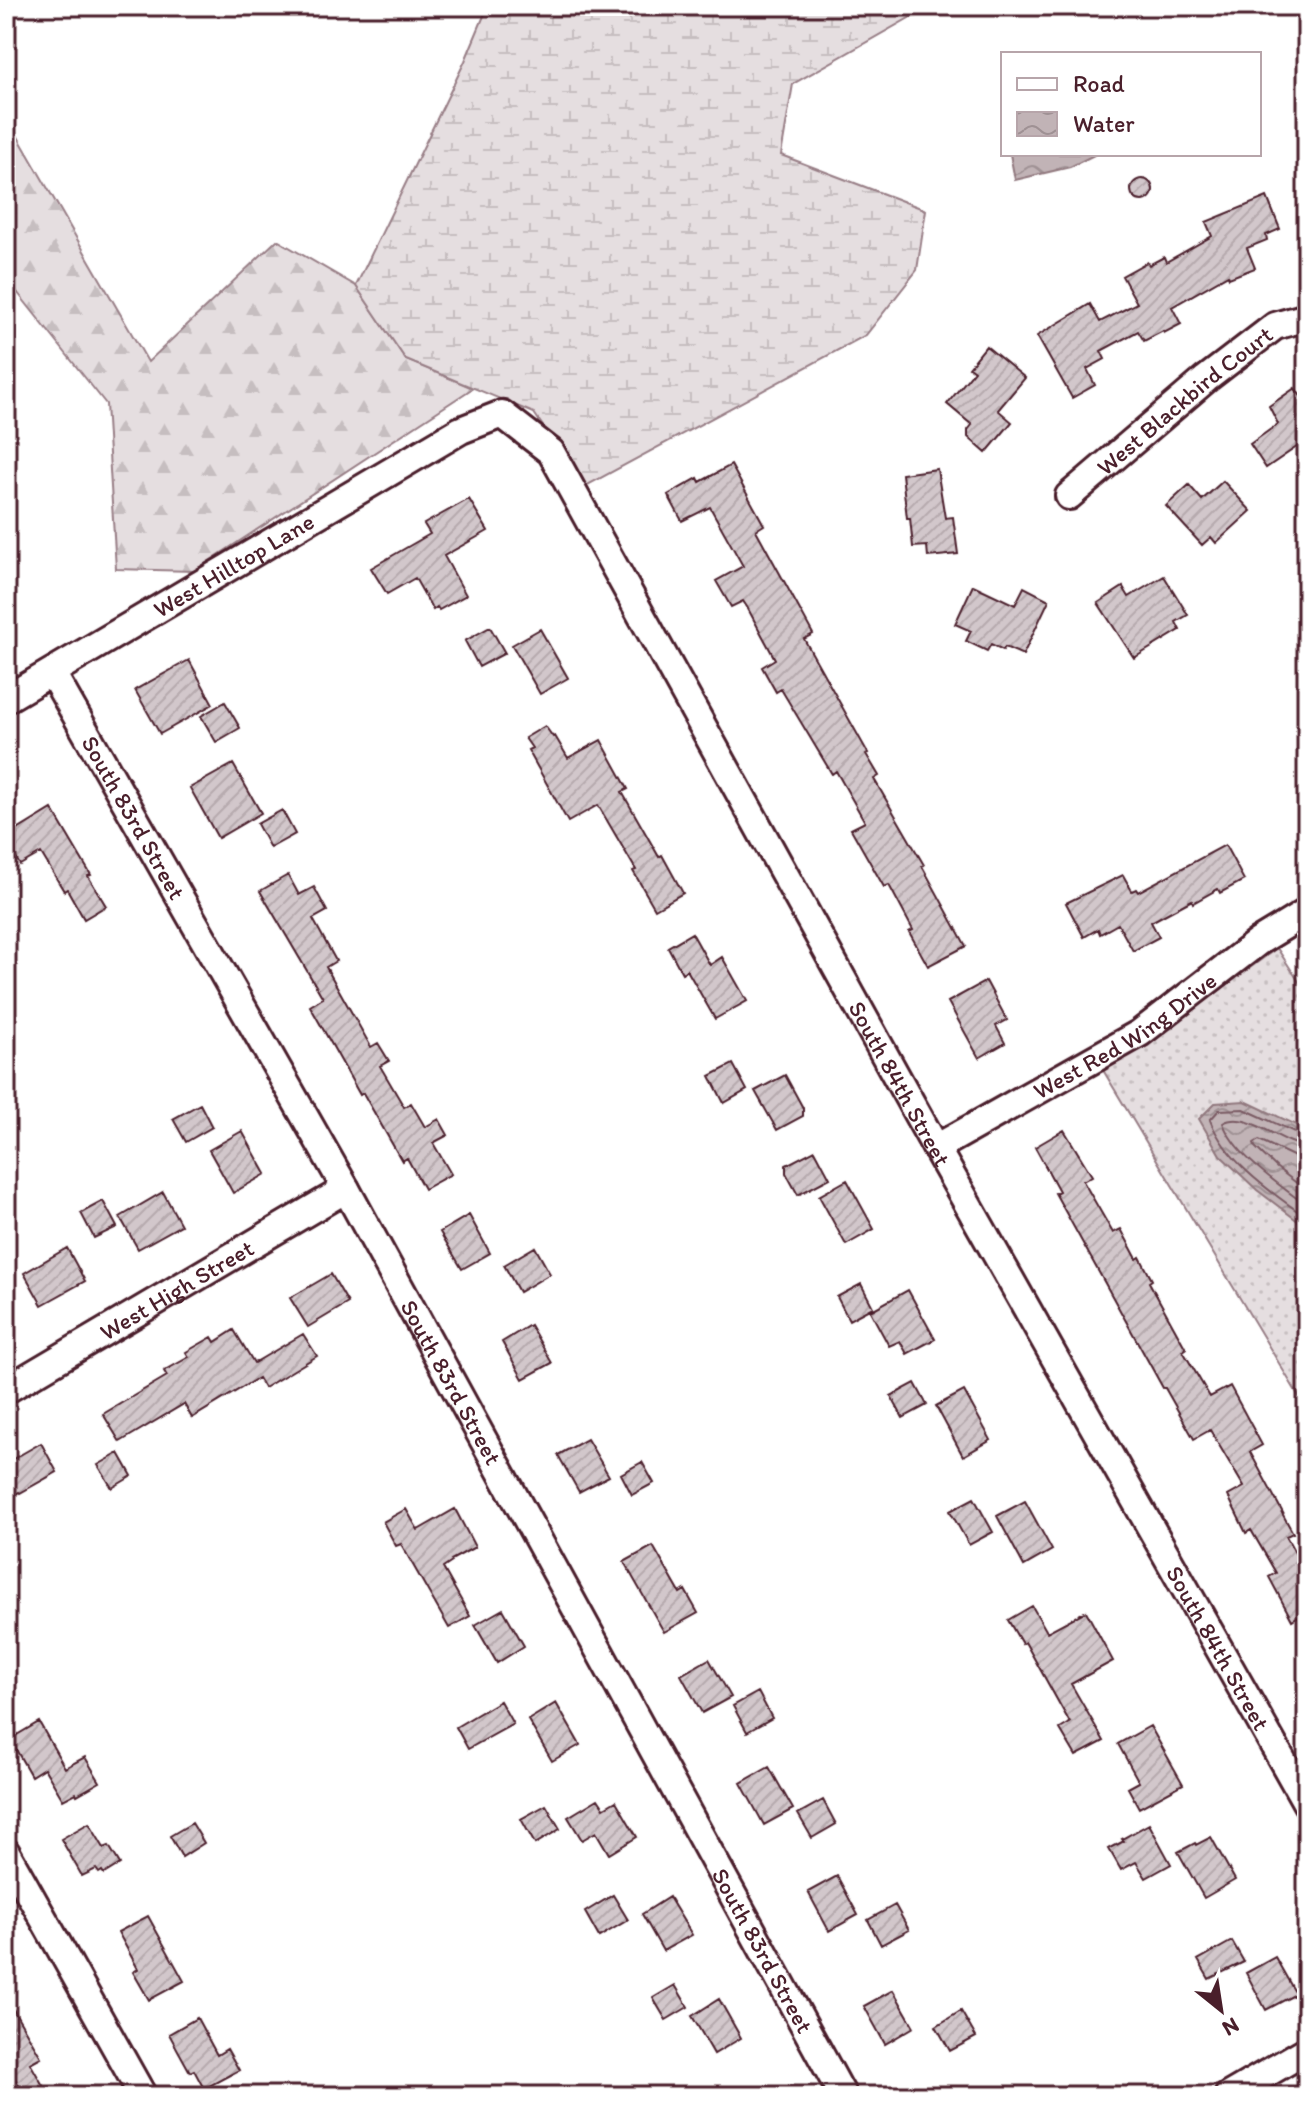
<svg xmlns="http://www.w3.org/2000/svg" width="1313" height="2102" font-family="Itim,sans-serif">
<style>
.grass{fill:url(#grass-dots);stroke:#987e86;stroke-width:2}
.forest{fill:url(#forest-firs);stroke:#987e86;stroke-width:2}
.wetland{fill:url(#wetland-marsh);stroke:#987e86;stroke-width:2}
.water{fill:url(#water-waves);stroke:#91787e;stroke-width:2}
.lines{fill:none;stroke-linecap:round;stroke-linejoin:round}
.shore{stroke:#7a5a63;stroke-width:2}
.building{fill:url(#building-hatch);stroke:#4a1f2b;stroke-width:2}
.minor-casing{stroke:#4a1f2b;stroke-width:32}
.minor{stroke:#fff;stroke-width:26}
.labels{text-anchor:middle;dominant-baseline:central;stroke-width:6;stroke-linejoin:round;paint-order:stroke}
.street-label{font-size:24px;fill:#4a1f2b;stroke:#fff}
</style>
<defs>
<pattern id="grass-dots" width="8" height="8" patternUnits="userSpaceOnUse" patternTransform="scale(2)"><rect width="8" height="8" fill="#e5dee0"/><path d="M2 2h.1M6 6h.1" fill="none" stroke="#c6bec0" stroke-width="1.8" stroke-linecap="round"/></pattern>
<pattern id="forest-firs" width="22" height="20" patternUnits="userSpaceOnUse" patternTransform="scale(2)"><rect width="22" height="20" fill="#e5dee0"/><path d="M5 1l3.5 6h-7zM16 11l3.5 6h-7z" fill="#c6bec0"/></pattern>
<pattern id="wetland-marsh" width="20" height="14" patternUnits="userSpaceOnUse" patternTransform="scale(2)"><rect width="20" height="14" fill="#e5dee0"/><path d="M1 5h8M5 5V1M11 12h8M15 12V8" fill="none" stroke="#c6bec0"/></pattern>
<pattern id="water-waves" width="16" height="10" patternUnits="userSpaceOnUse" patternTransform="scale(2)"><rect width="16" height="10" fill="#c1b3b6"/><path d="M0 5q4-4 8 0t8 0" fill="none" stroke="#9f9194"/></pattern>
<pattern id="building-hatch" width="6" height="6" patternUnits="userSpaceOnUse" patternTransform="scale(2)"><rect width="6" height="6" fill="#d2c7cb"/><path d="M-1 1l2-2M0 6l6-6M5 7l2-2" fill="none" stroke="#b6aaae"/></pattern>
</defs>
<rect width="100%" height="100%" fill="#fff"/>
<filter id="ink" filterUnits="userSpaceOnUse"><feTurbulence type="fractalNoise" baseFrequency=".0125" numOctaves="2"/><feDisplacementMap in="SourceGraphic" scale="16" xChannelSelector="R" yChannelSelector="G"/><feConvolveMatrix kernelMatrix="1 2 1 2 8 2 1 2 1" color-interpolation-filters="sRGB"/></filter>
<g filter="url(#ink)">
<path class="grass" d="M1277,948L1307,994V1410L1103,1070L1156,1037Z"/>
<path class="forest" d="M6,116L148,362L277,240L356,286L406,360L473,388L194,571L116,569L106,404L6,278Z"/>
<path class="wetland" d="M488,6H994L911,17L793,84L781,155L926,210L917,270L866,335L584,487L534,413L406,360L356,286L465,61Z"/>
<path class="water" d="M1010,154H1096L1070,167L1015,180Z
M1245,1101L1307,1130V1228L1257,1190L1220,1155L1199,1119L1215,1103Z"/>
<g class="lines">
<path class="shore" d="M1307,1136L1301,1135L1244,1109L1219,1110L1210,1120C1227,1163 1271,1192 1307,1218
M1307,1146C1281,1145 1247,1109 1223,1123C1235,1156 1279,1184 1307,1206
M1307,1158L1295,1157L1259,1140L1254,1143L1255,1147L1277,1168L1307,1191"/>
</g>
<path class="building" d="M1131 190a11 11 0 1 1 22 0a11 11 0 1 1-22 0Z
M1267,197L1280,229L1266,235L1267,240L1247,248L1255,268L1229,278L1228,275L1172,307L1181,324L1164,333L1163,331L1144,341L1138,331L1101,351L1105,359L1087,369L1095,385L1072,398L1037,336L1090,304L1100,322L1137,303L1122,276L1147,262L1149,265L1164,257L1166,262L1212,236L1206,222Z
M986,346L1025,378L998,410L1012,422L986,453L968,437V430L972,425L947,404L974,371L969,367Z
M1295,388L1307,405V440L1266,468L1250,444L1278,424L1269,406Z
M731,465L764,525L756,530L813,634L804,639L868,753L866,754L879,776L874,779L924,865L922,866L966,946L928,966L909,932L913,930L889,885L884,887L851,829L865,822L836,771L832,774L781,689L776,692L762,667L775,659L747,607L743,601L731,607L716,581L743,566L710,507L682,521L668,495L698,478L700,482Z
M937,469L945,518L953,517L958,554L928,557L927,546L913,547L910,518H907L902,474Z
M1223,481L1251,511L1216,543L1211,537L1202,545L1166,506L1189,485L1202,500Z
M469,499L488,531L444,556L466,595L439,610L437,607L433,610L415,578L387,594L371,568L430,534L424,524Z
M1164,576L1188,615L1176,622L1180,630L1134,658L1098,603L1123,587L1129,597Z
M973,585L1015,605L1024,587L1049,600L1023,655L1005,647L1003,650L991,644L987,651L966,641L971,631L955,624Z
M490,627L505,653L479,667L465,641Z
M540,629L568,678L540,694L512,645Z
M189,660L213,704L160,734L135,690Z
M225,702L240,728L216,742L201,716Z
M545,726L553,737L555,736L568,758L601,740L628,789L622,792L659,857L662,855L683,893L655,909L633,871L636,870L598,805L568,822L528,750L532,748L525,738Z
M233,764L261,813L218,838L190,788Z
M52,809L91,875L88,876L106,906L84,919L67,889L64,891L41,853L20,865L6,842V837Z
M282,810L295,834L270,848L257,824Z
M1225,845L1244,880L1220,893L1218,889L1193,903L1192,900L1151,922L1159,937L1133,951L1118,924L1100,934L1098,929L1084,937L1066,903L1123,875L1132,891L1136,889L1138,892Z
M288,875L299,895L314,887L327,911L313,919L336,961L326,967L371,1047L378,1043L389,1061L380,1066L404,1107L411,1103L425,1127L439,1119L448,1135L433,1143L451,1174L424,1189L407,1158L402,1161L363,1093L360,1095L341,1061L310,1006L323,998L260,891Z
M692,933L710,965L722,957L747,1001L715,1019L687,970L682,973L668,947Z
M986,981L1007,1020L996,1026L1005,1043L979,1058L948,1002Z
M733,1064L747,1090L724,1103L710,1076Z
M785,1075L803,1108V1116L777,1130L755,1091Z
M200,1104L212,1127L186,1142L173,1119Z
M1064,1130L1092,1176L1083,1181L1113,1233L1121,1229L1137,1259L1140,1257L1152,1280L1149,1282L1186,1349L1183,1351L1210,1397L1230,1386L1262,1445L1250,1452L1283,1513H1282L1293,1533L1286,1536L1307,1575V1611L1292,1620L1269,1577L1276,1573L1251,1530L1246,1533L1228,1496L1244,1487L1210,1430L1194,1439L1165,1388H1163L1055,1193L1059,1191L1035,1147Z
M242,1131L266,1174L233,1193L209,1150Z
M815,1150L830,1178L798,1195L786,1173V1165Z
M847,1180L874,1229L846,1245L819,1196Z
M163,1192L181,1225L138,1249L120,1217Z
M103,1201L117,1227L94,1238L81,1213Z
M469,1215L490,1253L462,1269L440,1232Z
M535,1247L550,1274L519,1292L504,1265Z
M67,1248L85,1281L42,1305L24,1273Z
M331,1274L348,1303L308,1327L290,1298Z
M861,1284L873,1307L849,1320L837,1297Z
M908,1290L935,1339L907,1354L900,1341L889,1346L870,1311Z
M530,1325L552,1363L523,1379L502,1342Z
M234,1330L254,1363L303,1334L317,1356L264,1388L258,1378L192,1418L184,1404L120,1442L103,1414L167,1376L164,1371L189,1357L186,1352L212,1337L215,1342Z
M915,1383L927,1405L903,1418L891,1396Z
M964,1391L991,1440L963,1456L936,1406Z
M587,1439L609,1476L579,1492L558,1455Z
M41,1443L57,1472L20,1493L19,1492L6,1499V1463Z
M119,1453L132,1476L112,1488L98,1465Z
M642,1462L654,1483L632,1495L621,1474Z
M974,1498L993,1532L969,1545L950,1511Z
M1025,1501L1052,1550L1024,1566L997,1516Z
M406,1509L418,1530L455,1509L475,1547L451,1560L452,1562L443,1568L470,1616L449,1628L401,1544L396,1546L383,1522Z
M653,1546L680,1593L685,1590L698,1613L664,1632L624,1562Z
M1032,1606L1047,1632L1086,1611L1113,1661L1071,1684L1104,1741L1076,1756L1060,1729L1070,1723L1025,1642L1022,1644L1008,1620Z
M503,1609L524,1646L497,1663L475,1625Z
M709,1659L731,1697L702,1713L681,1675Z
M758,1692L772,1718L747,1732L733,1706Z
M500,1701L513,1724L468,1749L456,1727Z
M556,1703L580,1745L552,1761L528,1720Z
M39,1722L65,1768L85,1757L100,1782L77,1795L76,1793L63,1800L44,1768L31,1776L10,1739Z
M1150,1726L1183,1784L1139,1808L1128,1788L1139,1782L1118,1744Z
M769,1767L793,1809L764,1825L741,1783Z
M598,1799L604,1808L616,1801L637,1837L609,1854L596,1832L582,1840L568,1817Z
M823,1800L836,1824L812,1838L798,1814Z
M546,1805L560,1829L535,1844L521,1819Z
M89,1823L104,1848L109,1846L120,1864L104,1874L102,1871L99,1873L96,1869L82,1876L61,1839Z
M192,1823L204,1843L182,1857L170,1836Z
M1149,1824L1171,1864L1146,1878L1136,1862L1121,1870L1109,1849L1124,1841L1122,1839Z
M1211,1837L1235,1880L1204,1898L1178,1852L1195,1843L1196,1845Z
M837,1876L858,1915L829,1931L808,1892Z
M613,1895L628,1920L599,1937L585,1912Z
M669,1897L692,1935L663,1951L642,1914Z
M895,1905L909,1930L881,1945L868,1920Z
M148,1916L184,1981L149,2000L133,1972L138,1969L118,1932Z
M1232,1941L1244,1962L1209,1979L1198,1960Z
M1275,1957L1296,1994L1266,2010L1246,1973Z
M675,1985L688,2007L666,2020L653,1998Z
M893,1990L914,2027L885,2044L864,2006Z
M6,1997L41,2057L30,2063L49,2096H25L6,2063Z
M719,1999L741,2038L714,2054L692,2016Z
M961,2011L976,2037L950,2051L936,2026Z
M197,2018L217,2055L227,2049L239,2070L204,2089L194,2070L190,2072L169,2034Z"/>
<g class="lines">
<defs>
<g id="minor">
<path id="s1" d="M1069,496L1206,379L1275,326L1307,317"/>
<path id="s2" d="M52,673L346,1189L843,2096"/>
<path id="s3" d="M6,699L461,430L502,414L551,452L936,1148L1307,1804"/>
<path id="s4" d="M936,1148L1140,1033L1258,942L1307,912"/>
<path id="s5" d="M6,1390L346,1189"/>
<path d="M6,1852L143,2096"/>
<path d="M1228,2096L1307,2050"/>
</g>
</defs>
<use href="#minor" class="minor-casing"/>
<use href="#minor" class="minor"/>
</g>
</g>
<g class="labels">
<g class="street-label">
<text stroke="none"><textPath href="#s1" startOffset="150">West Blackbird Court</textPath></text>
<text stroke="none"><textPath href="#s3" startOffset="264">West Hilltop Lane</textPath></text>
<text stroke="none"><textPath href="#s2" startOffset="166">South 83rd Street</textPath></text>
<text stroke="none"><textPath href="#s4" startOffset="220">West Red Wing Drive</textPath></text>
<text stroke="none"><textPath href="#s3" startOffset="1356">South 84th Street</textPath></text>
<text stroke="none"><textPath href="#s5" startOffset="198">West High Street</textPath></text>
<text stroke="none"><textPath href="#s2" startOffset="814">South 83rd Street</textPath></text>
<text stroke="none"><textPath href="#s3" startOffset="2004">South 84th Street</textPath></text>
<text stroke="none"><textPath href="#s2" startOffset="1462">South 83rd Street</textPath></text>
</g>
</g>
<rect width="1313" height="2102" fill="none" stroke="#fff" stroke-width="32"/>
<rect x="16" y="16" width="1281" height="2070" fill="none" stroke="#4a1f2b" stroke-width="3" filter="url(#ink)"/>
<rect x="1001" y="52" width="260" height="104" fill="#ffffff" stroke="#b7a5aa" stroke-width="2"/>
<rect x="1017" y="78" width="40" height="12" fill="#ffffff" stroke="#b7a5aa" stroke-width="2"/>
<text x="1073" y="92" font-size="24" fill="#4a1f2b">Road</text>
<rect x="1017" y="112" width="40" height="24" fill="url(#water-waves)" stroke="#b7a5aa" stroke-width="2"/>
<text x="1073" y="132" font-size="24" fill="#4a1f2b">Water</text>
<g transform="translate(1221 2010) rotate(150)" stroke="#ffffff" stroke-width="6" paint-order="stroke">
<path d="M0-6L14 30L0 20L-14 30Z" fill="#4a1f2b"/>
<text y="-12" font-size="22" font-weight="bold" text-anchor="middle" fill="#4a1f2b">N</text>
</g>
</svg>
